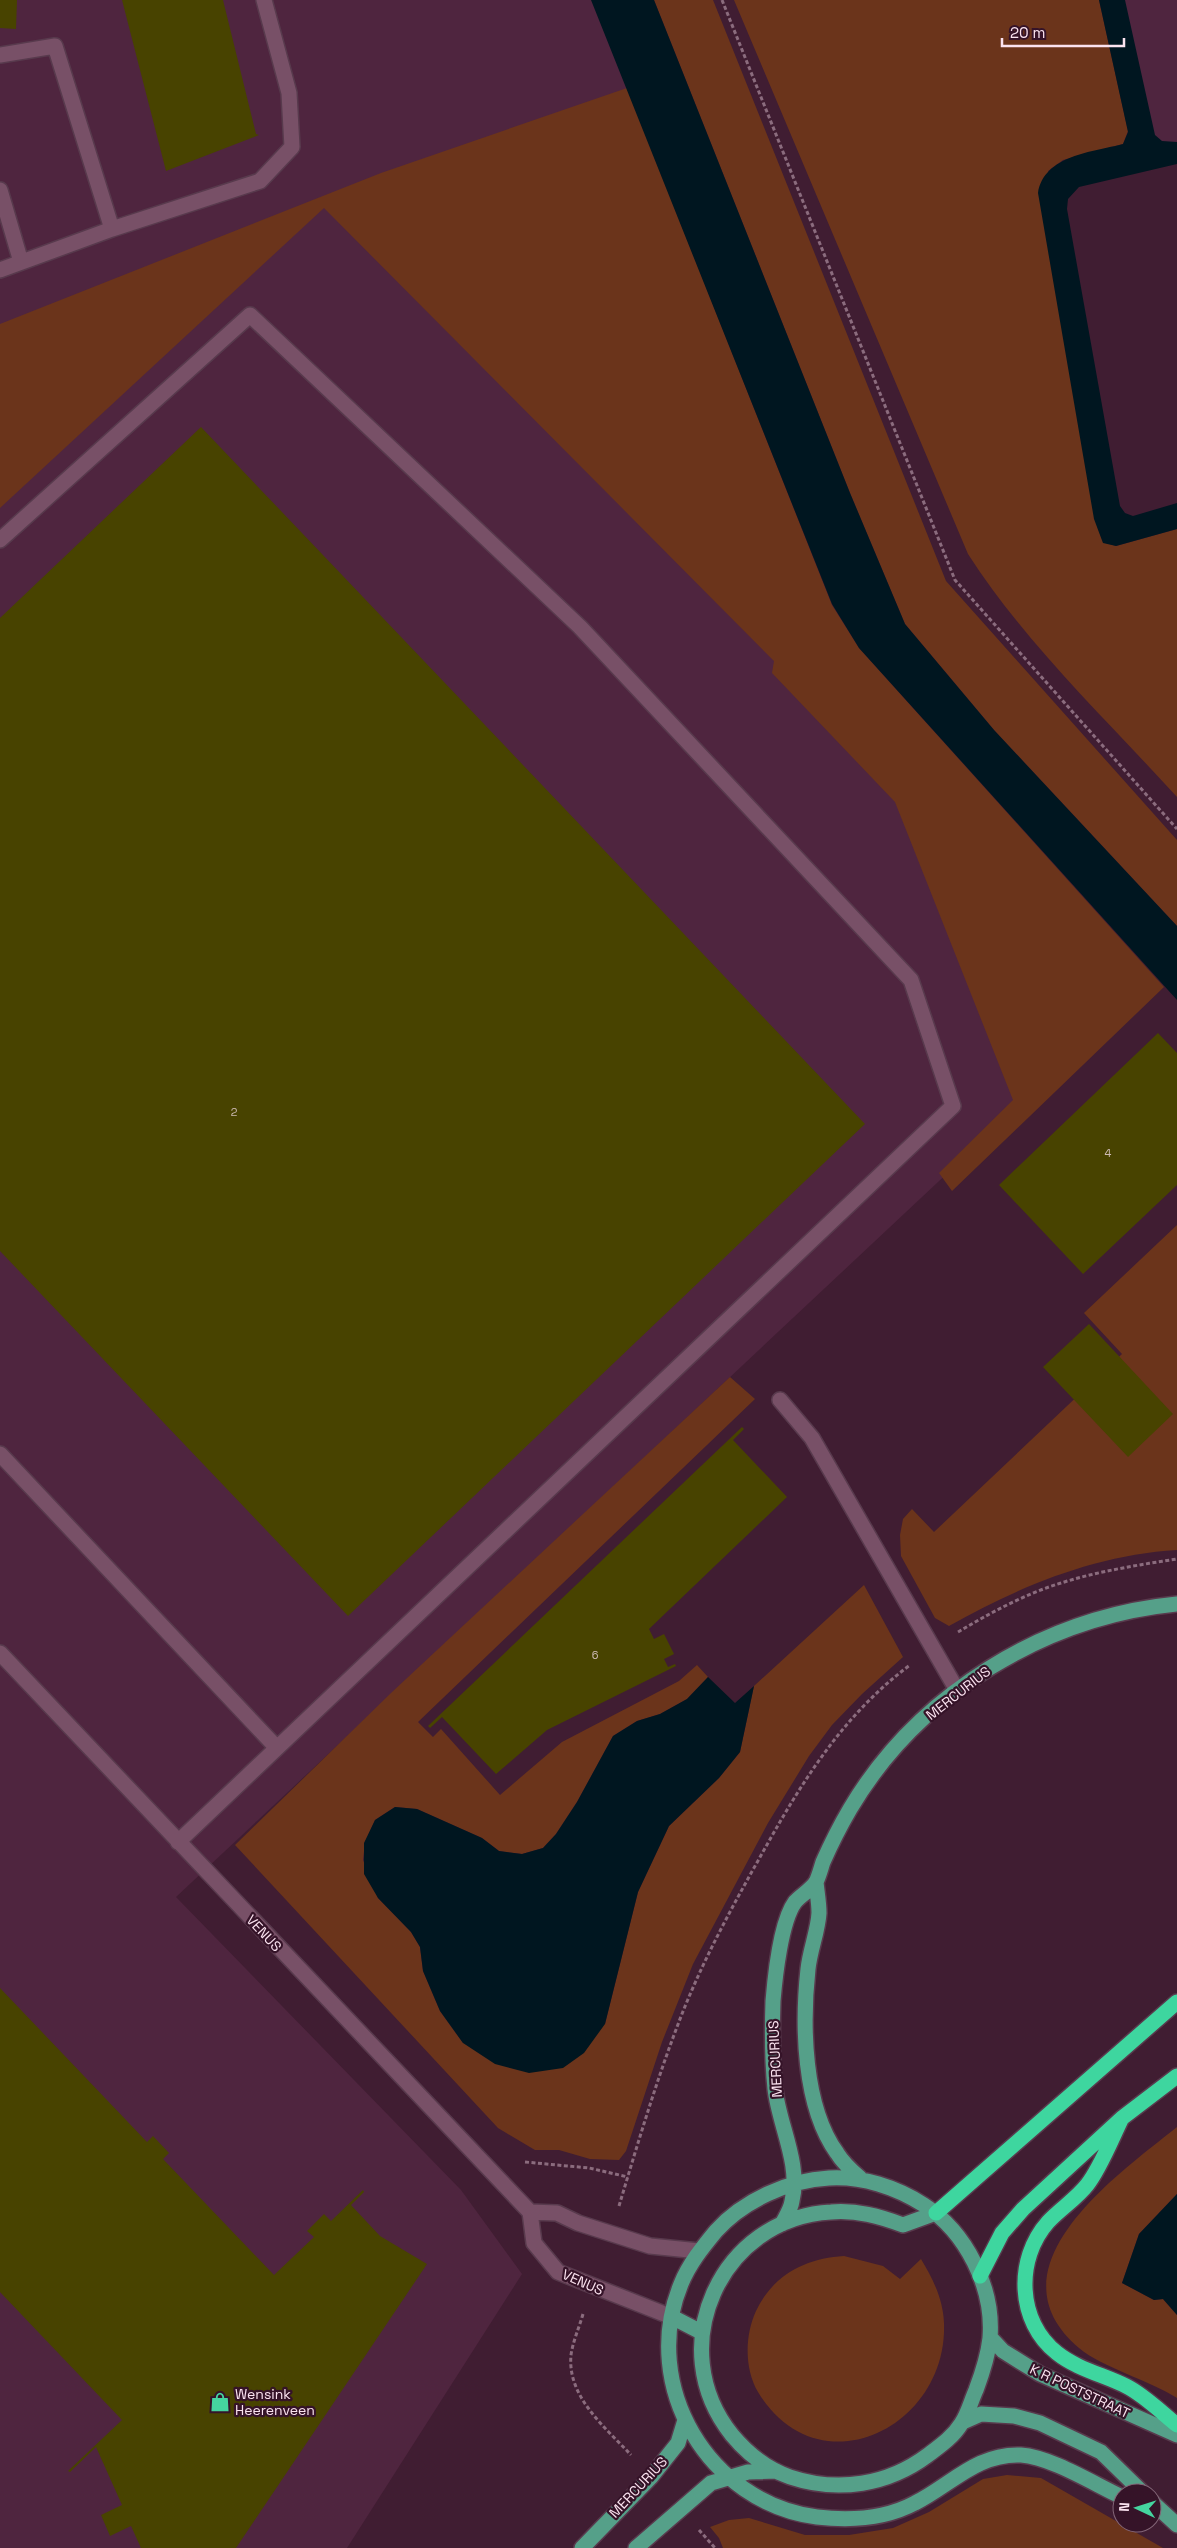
<svg xmlns="http://www.w3.org/2000/svg" width="1177" height="2548" font-family="'Space Grotesk',sans-serif">
<style>
.built{fill:#4f253f}
.green{fill:#6b341b}
.water{fill:#001620}
.building{fill:#484300}
.lines{fill:none;stroke-linecap:round;stroke-linejoin:round}
.minor-casing{stroke:#583a4d;stroke-width:18}
.major-casing{stroke:#583a4d;stroke-width:18}
.highway-casing{stroke:#583a4d;stroke-width:18}
.path{stroke:#8b6c7e;stroke-width:3;stroke-dasharray:4 2.5;stroke-linecap:butt}
.minor{stroke:#785067;stroke-width:15}
.major{stroke:#55a089;stroke-width:15}
.highway{stroke:#3ed69f;stroke-width:15}
.labels{text-anchor:middle;dominant-baseline:central;stroke-width:4.5;stroke-linejoin:round;paint-order:stroke}
.number-label{font-size:11px;fill:#cebbb4}
.street-label{font-size:14px;fill:#fbe3f0;stroke:#351328}
.poi-label{font-size:14px;fill:#fbe3f0;stroke:#351328;text-anchor:start}
</style>
<rect width="100%" height="100%" fill="#401d32"/>
<path class="built" d="M0,0H617L651,94L399,198L930,831L1036,1090L176,1897L461,2190L522,2274L347,2548H0Z
M1109,0H1177V150L1144,157Z"/>
<path class="green" d="M654,0H713L946,581L1177,840V926L994,730L905,624L850,493Z
M734,0H1099L1128,131L1123,144L1063,160L1048,171L1097,526L1103,542L1116,546L1177,529V797C1105,718 1026,644 968,554Z
M627,88L832,605L859,648L1164,987L952,1191L939,1173L1013,1100L895,802L772,673L774,661L324,208L0,508V324L381,173Z
M1177,1225V1550C1095,1555 1020,1586 949,1626L935,1618L901,1556L900,1535L903,1519L912,1509L934,1532L1122,1354L1084,1313Z
M730,1377L755,1399L418,1722L433,1737L441,1729L500,1795L562,1742L679,1681L697,1665L708,1677L687,1699L660,1714L637,1721L613,1736L577,1802L556,1834L543,1848L522,1854L499,1851L482,1838L417,1809L395,1807L375,1820L365,1843L363,1860L378,1898L411,1932L420,1947L423,1971L440,2011L463,2043L605,2024L638,1892L669,1826L719,1778L740,1752L754,1686L864,1585L903,1657L862,1694L832,1725L809,1756L768,1823L693,1964L662,2042L626,2151L619,2160L590,2159L559,2150H535L498,2128L235,1845L391,1693Z
M1177,2127V2194L1139,2234L1122,2283L1154,2300L1163,2299L1177,2315V2398C1149,2380 1103,2368 1079,2348C985,2268 1117,2175 1177,2127Z
M844,2256L883,2266L900,2279L921,2259C933,2279 943,2299 944,2323C948,2428 818,2491 758,2392C744,2368 745,2335 756,2311C773,2275 806,2258 844,2256Z
M1007,2475L1041,2478L1163,2548H723L719,2538L710,2527L729,2520L749,2518L805,2535H849L893,2528L929,2512L983,2479Z"/>
<path class="water" d="M591,0H654L850,493L905,624L994,730L1177,926V1000L859,648L832,604Z
M1099,0H1125L1155,135L1162,141L1177,142V164L1079,187L1068,199L1067,209L1120,506L1125,513L1133,516L1177,503V529L1116,546L1103,543L1094,519L1038,193C1044,155 1093,152 1123,144L1128,132Z
M708,1677L735,1703L754,1686L740,1752L719,1778L669,1826L638,1892L605,2024L584,2053L563,2068L529,2073L495,2064L463,2043L440,2011L423,1971L420,1947L411,1932L378,1898L364,1874V1843L375,1820L395,1807L417,1809L482,1838L499,1851L522,1854L543,1848L556,1834L577,1802L613,1736L637,1721L660,1714L687,1699Z
M1177,2194V2315L1163,2299L1154,2300L1122,2283L1139,2234Z"/>
<path class="building" d="M0,0H17L16,29L0,28Z
M122,0H223L256,134L259,135L166,171Z
M201,427L865,1124L348,1616L0,1251V618Z
M1158,1033L1177,1053V1185L1083,1274L999,1185Z
M1089,1324L1173,1414L1128,1457L1043,1367Z
M742,1427L744,1429L733,1440L787,1497L649,1629L654,1639L664,1634L674,1654L664,1659L668,1667L675,1664L676,1666L547,1730L496,1774L442,1717L430,1728L428,1726Z
M0,1988L147,2142L153,2136L169,2153L163,2159L274,2275L314,2237L307,2231L324,2214L331,2221L363,2190L364,2192L351,2205L380,2236L427,2264L236,2548H141L131,2526L110,2536L101,2515L122,2505L96,2447L70,2472L68,2471L122,2420L0,2292Z"/>
<g class="lines">
<defs>
<path id="minor" d="M0,55L55,46L112,229
M0,190L21,262
M0,270L112,229L260,181L292,147L289,93L264,0
M0,540L250,315L580,627L911,980L953,1106L178,1842
M780,1400L812,1438L957,1690
M0,1454L277,1748
M0,1653L530,2212L534,2243L558,2272L672,2317
M530,2212L557,2213L578,2223L650,2246L699,2251"/>
<path id="major" d="M816,1882C817,1892 819,1903 819,1913C818,1931 810,1950 808,1969C802,2024 803,2106 837,2153C843,2163 852,2171 860,2178
M936,2213L903,2225C879,2216 857,2210 831,2212C720,2218 662,2348 732,2435C747,2453 767,2469 790,2477C838,2493 888,2485 928,2455C940,2446 953,2437 961,2424C968,2414 971,2401 976,2390C982,2374 988,2356 990,2338C994,2287 966,2232 924,2205C896,2187 862,2176 829,2178C788,2180 743,2201 716,2231C702,2248 689,2264 681,2284C639,2386 709,2503 817,2517C851,2521 885,2519 915,2503C951,2485 977,2453 1021,2455C1051,2457 1094,2484 1122,2497
M782,2224C786,2216 791,2209 792,2201C801,2164 779,2125 775,2089C772,2060 772,2030 773,2001C775,1977 781,1921 795,1902C801,1895 811,1890 816,1882C819,1876 821,1868 823,1862C831,1844 840,1826 850,1809C918,1694 1044,1617 1177,1604
M672,2317L701,2332
M990,2337L1003,2351L1040,2374L1177,2435
M963,2422L981,2414L1014,2416L1040,2423L1101,2452L1143,2493
M1152,2502L1177,2525
M582,2548L651,2477L678,2443L685,2420
M636,2548L711,2483L748,2472L776,2471"/>
<path id="highway" d="M1122,2118C1112,2138 1100,2169 1087,2185C1076,2199 1060,2209 1048,2222C1015,2259 1017,2322 1057,2353C1077,2369 1104,2375 1126,2386C1144,2395 1161,2412 1177,2425
M936,2213L1177,2002
M980,2276L1002,2233L1023,2209L1122,2118L1177,2076"/>
</defs>
<use href="#minor" class="minor-casing"/>
<use href="#major" class="major-casing"/>
<use href="#highway" class="highway-casing"/>
<path class="path" d="M722,0L955,580L1177,829
M958,1632C990,1613 1025,1594 1061,1583C1099,1571 1138,1565 1177,1559
M525,2162L589,2168L628,2177
M619,2206C637,2146 655,2085 677,2027C700,1965 732,1907 764,1850C803,1780 844,1714 910,1665
M583,2314C579,2328 573,2341 571,2355C567,2397 605,2427 631,2455
M699,2530L715,2548"/>
<use href="#minor" class="minor"/>
<use href="#major" class="major"/>
<use href="#highway" class="highway"/>
</g>
<defs>
<symbol id="shop-bare" viewBox="-9 -9 18 18"><path d="M-5-2.5h2.3a2.7 3.5 0 0 1 5.4 0H5L5.5 6h-11ZM-1.5-2.5h3a1.5 2.3 0 0 0-3 0Z" fill="#45d49f" stroke="#351328" stroke-width="2.5" paint-order="stroke"/></symbol>
</defs>
<g fill-rule="evenodd">
<use href="#shop-bare" x="206" y="2388" width="28" height="28"/>
</g>
<g class="labels">
<g class="number-label">
<text x="234" y="1112">2</text>
<text x="1108" y="1153">4</text>
<text x="595" y="1655">6</text>
</g>
<g class="street-label">
<text transform="translate(958 1693) rotate(-38)">MERCURIUS</text>
<text transform="translate(264 1933) rotate(47)">VENUS</text>
<text transform="translate(775 2059) rotate(-93)">MERCURIUS</text>
<text transform="translate(583 2282) rotate(24)">VENUS</text>
<text transform="translate(1080 2391) rotate(25)">K R POSTSTRAAT</text>
<text transform="translate(638 2487) rotate(-47)">MERCURIUS</text>
</g>
<g class="poi-label">
<text x="235" y="2394">Wensink<tspan x="235" dy="16">Heerenveen</tspan></text>
</g>
</g>
<g transform="translate(1137 2508) rotate(274)"><circle r="24" fill="#351328" stroke="#846678"/>
<path d="M0-4L9 19L0 12L-9 19Z" fill="#45d49f"/>
<text y="-8" font-size="14" font-weight="bold" text-anchor="middle" fill="#fbe3f0">N</text>
</g>
<path d="M1002 38v8h122v-8" fill="none" stroke="#fbe3f0" stroke-width="2.5"/>
<text x="1010" y="38" font-size="15" fill="#fbe3f0" stroke="#351328" stroke-width="4" paint-order="stroke">20 m</text>
</svg>
